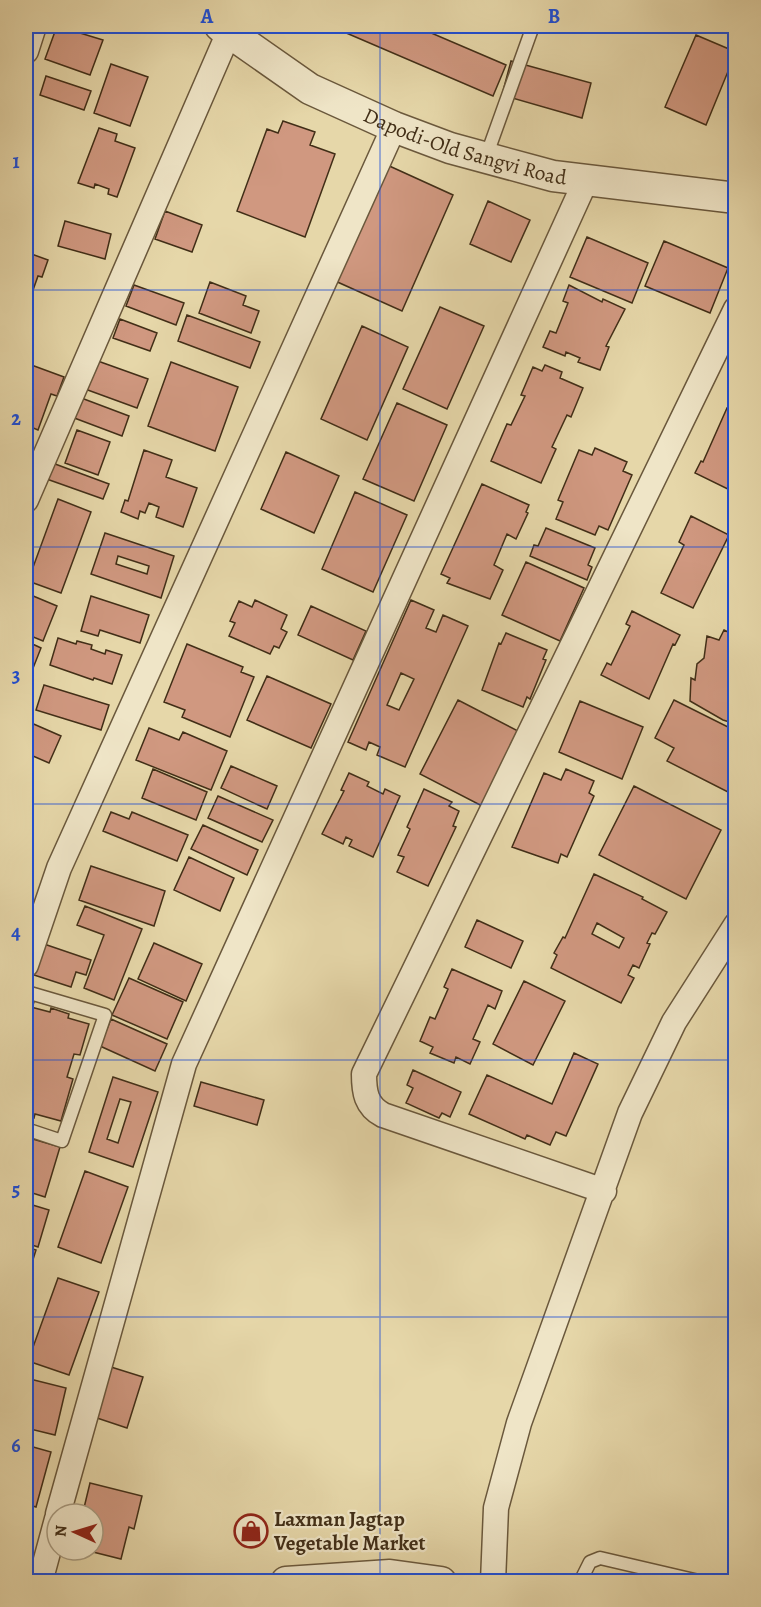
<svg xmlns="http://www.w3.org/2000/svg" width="761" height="1607" font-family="Alegreya,serif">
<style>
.building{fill:#d09880;stroke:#412e17;stroke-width:1.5;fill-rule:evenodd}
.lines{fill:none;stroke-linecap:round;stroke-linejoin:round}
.service-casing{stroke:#6a583c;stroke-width:15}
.minor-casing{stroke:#6a583c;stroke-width:27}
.tertiary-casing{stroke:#6a583c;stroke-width:33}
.service{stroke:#efe5c7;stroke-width:12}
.minor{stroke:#efe5c7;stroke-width:24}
.tertiary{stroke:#efe5c7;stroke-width:30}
.grid{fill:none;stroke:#1d4ed8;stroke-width:1.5;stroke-opacity:0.55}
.labels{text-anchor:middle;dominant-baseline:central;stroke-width:4.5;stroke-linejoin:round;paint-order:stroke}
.street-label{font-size:21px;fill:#412e17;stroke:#efe5c7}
.poi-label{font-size:21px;font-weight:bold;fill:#412e17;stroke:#efe5c7;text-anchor:start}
.neatline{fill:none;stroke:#1d4ed8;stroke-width:2}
.grid-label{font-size:20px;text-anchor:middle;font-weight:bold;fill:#1d4ed8}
</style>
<rect width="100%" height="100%" fill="#e6d7a9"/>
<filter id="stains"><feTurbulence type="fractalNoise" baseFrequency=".00333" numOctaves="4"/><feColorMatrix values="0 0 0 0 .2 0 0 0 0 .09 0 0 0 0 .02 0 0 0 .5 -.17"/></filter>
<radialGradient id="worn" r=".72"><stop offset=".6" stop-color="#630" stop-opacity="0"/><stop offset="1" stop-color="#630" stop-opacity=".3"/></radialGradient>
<path class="building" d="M57,26L103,40L90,75L45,59Z
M330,26H415L506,65L493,96Z
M696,35L736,52L706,125L665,107Z
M511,61L591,83L582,118L502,95Z
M111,64L148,77L130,126L94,113Z
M46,76L91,91L84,110L40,95Z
M283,121L315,132L310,145L335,154L305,237L237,211L267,129L278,133Z
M99,128L117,134L115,141L135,148L117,197L108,194L109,189L95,184L94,188L78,183Z
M385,164L453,195L402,311L333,280Z
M488,201L530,220L511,262L470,244Z
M165,211L202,225L192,252L155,239Z
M65,221L111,234L105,259L58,246Z
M587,237L648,263L632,303L570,277Z
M664,241L728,268L710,313L645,286Z
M26,252L48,260L42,277L38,276L26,310Z
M210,282L246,296L243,305L259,311L251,333L199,313Z
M134,285L184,303L176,325L126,306Z
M569,285L602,302L603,299L625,309L606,346L609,347L600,370L578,362L580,358L566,352L565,356L543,347L550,331L556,333L568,303L563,301Z
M440,307L484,326L447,409L403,389Z
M187,315L260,342L250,368L178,341Z
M120,319L157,333L150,351L113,338Z
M362,326L408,347L367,440L321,419Z
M95,360L148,379L137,408L85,389Z
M171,362L238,387L215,451L148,426Z
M26,363L64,377L57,396L51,394L38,430L26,425Z
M545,365L562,372L560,378L583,388L571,417L567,415L552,447L556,449L541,483L491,461L507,424L511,425L525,396L521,395L533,367L542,371Z
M76,396L129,416L122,436L69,416Z
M397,403L447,425L414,501L363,479Z
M727,408L736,412V493L695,473L701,461L703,462Z
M77,430L110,442L98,475L65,463Z
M26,435L33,438L26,456Z
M595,448L627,462L623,471L632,475L608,530L599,526L595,535L556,519L563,502L558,500L579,450L592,455Z
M144,450L172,460L166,477L197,488L183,527L156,517L159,507L149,503L145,513L140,511L138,519L121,512L125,500L128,501Z
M286,452L339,476L314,533L261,509Z
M47,461L109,484L103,499L41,477Z
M482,484L529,505L526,512L528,513L516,539L507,534L494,565L503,570L490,599L447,583L450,578L441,574Z
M355,492L407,515L373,592L322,569Z
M58,499L91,512L61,593L28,581Z
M691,516L729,535L693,608L661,593L684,545L679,542Z
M546,528L595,548L588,565L592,567L587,580L530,556L534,545L538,546Z
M105,533L174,556L161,598L91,574ZM118,556L149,566L147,574L116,564Z
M526,562L584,588L560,641L502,615Z
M736,581V600L728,597Z
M26,593L57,606L43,641L26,634Z
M91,596L149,615L140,643L100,630L98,636L81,631Z
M255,600L287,615L281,629L287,632L279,648L274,646L270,654L229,636L235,623L230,621L239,601L252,607Z
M411,600L434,610L426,628L436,632L443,615L468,626L405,767L377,755L380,747L369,742L366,750L348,742ZM401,673L414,679L399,710L387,705Z
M311,606L366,631L353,660L298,635Z
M632,611L680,635L675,645L673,644L649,699L601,675L607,663L611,665L630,626L626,624Z
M724,630L736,636V724L723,720L690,701L691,678L695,680L697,664L704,658L707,636L719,640Z
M506,633L547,650L543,659L546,660L530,699L527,697L523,707L482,690L499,643L501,644Z
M58,638L76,644L77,641L92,645L91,649L105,654L106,650L122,655L112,684L94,678L93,680L50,665Z
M26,641L41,648L26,686Z
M187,644L243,667L241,672L254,677L230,737L182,717L185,710L164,702Z
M267,676L331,704L311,748L247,720Z
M44,685L109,705L101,730L36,710Z
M458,700L520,732L482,806L420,774Z
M674,700L736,731V785L730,793L667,761L674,748L655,738Z
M580,701L643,727L622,779L559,752Z
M29,722L61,736L49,763L26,753V730Z
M149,728L179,740L183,732L227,751L211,790L136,760Z
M231,766L277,786L267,809L221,788Z
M153,769L207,792L196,820L142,798Z
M566,769L594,781L589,793L594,796L567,857L561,854L558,863L512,847L544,773L561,780Z
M349,773L369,782L367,786L383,794L385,789L400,796L373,857L349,846L352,840L346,837L343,844L322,834L344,791L341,790Z
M634,786L721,830L686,899L599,855Z
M424,789L452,802L449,806L459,811L453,826L456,827L428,886L397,872L404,857L398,855L410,829L407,827Z
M218,796L273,820L262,842L208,818Z
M111,812L129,819L132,812L188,835L177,861L103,831Z
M203,825L258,850L247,875L191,849Z
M26,845L33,849L26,869Z
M189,857L234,878L220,911L174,890Z
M91,866L165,891L154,926L79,900Z
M594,874L643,897L642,899L667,912L655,934L652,933L647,943L650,944L639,968L633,965L628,975L634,978L621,1003L551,968L557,955L554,953L563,937L565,938ZM597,923L624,938L619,948L592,934Z
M85,906L142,929L114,1000L84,988L104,935L77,925Z
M477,920L523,941L511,968L465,947Z
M154,943L202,964L186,1001L138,979Z
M44,944L91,960L86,975L76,972L71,987L34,975Z
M452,969L502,991L495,1009L488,1005L473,1039L480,1042L470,1064L456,1057L454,1063L430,1053L433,1047L420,1041L430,1017L435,1019L448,989L444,987Z
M129,978L183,1002L167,1039L112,1015Z
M524,981L565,1001L533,1065L493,1044Z
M27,1006L50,1012L51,1008L69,1014L68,1018L89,1024L80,1055L74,1054L67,1077L73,1079L61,1121L35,1114L34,1118L26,1115Z
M111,1019L167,1044L155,1071L100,1046Z
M574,1053L598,1064L566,1136L556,1132L550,1145L527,1135L525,1139L469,1114L487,1075L552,1104Z
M413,1070L461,1092L450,1117L442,1113L439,1118L406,1103L413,1088L407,1085Z
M113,1077L158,1092L133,1167L89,1152ZM120,1099L131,1102L118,1143L107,1139Z
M201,1082L264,1100L257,1125L194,1106Z
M26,1137L60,1147L45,1197L26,1191Z
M85,1171L128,1187L101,1263L58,1247Z
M26,1203L49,1210L38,1247L26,1243Z
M26,1247L36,1250L26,1282Z
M58,1278L99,1292L69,1375L28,1361Z
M111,1367L143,1377L127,1428L94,1417Z
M26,1378L66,1388L55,1435L26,1428Z
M26,1445L51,1452L36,1507L26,1504Z
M90,1483L142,1496L134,1529L129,1527L121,1559L85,1550H93V1514L83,1512Z"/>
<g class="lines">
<defs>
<path id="service" d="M486,157L533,26
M26,1005L30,993L105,1015L62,1141L26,1129
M580,1582L590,1562L600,1558L703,1582"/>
<path id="minor" d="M26,51L34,26
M26,500L229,32
M26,965L59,868L394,127
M604,1191L383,1115C366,1106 364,1092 364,1074L736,309
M58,1514L184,1064L586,180
M40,1582L57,1519
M493,1582L496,1508L519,1423L630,1113L674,1022L736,925"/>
<g id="tertiary">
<path id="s1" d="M220,26L310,89L394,127L450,148L553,176L736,198"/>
<path d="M286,1582L390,1575L441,1582"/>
</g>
</defs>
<use href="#service" class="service-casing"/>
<use href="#minor" class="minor-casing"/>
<use href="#tertiary" class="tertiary-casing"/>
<use href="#service" class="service"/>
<use href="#minor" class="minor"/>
<use href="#tertiary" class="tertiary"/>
</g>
<path class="grid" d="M380,26V1582M26,290H736M26,547H736M26,804H736M26,1060H736M26,1317H736"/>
<defs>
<symbol id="shop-ring" viewBox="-11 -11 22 22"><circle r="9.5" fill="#efe5c7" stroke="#8f2418" stroke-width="1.5"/><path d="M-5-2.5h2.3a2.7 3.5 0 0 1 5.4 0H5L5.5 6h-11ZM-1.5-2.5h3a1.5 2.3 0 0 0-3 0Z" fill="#8f2418"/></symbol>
</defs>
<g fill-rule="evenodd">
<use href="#shop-ring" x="232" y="1512" width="38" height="38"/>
</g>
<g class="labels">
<g class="street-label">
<text stroke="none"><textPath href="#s1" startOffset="276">Dapodi-Old Sangvi Road</textPath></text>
</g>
<g class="poi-label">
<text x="274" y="1519">Laxman Jagtap<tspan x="274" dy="24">Vegetable Market</tspan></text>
</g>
</g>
<rect width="761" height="1607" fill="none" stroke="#e6d7a9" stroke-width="66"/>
<g transform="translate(75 1532) rotate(274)"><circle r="28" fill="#efe5c7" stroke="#a99c81" stroke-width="1.5"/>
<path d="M0-4.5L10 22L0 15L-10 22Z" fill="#8f2418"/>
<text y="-9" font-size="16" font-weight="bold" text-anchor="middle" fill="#412e17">N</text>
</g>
<rect x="33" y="33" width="695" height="1541" class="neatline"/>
<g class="grid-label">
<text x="207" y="23">A</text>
<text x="554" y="23">B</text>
<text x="16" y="168">1</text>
<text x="16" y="425">2</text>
<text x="16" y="682">3</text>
<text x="16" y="939">4</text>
<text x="16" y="1196">5</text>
<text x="16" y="1452">6</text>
</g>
<rect width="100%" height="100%" filter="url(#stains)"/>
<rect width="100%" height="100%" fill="url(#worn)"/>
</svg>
